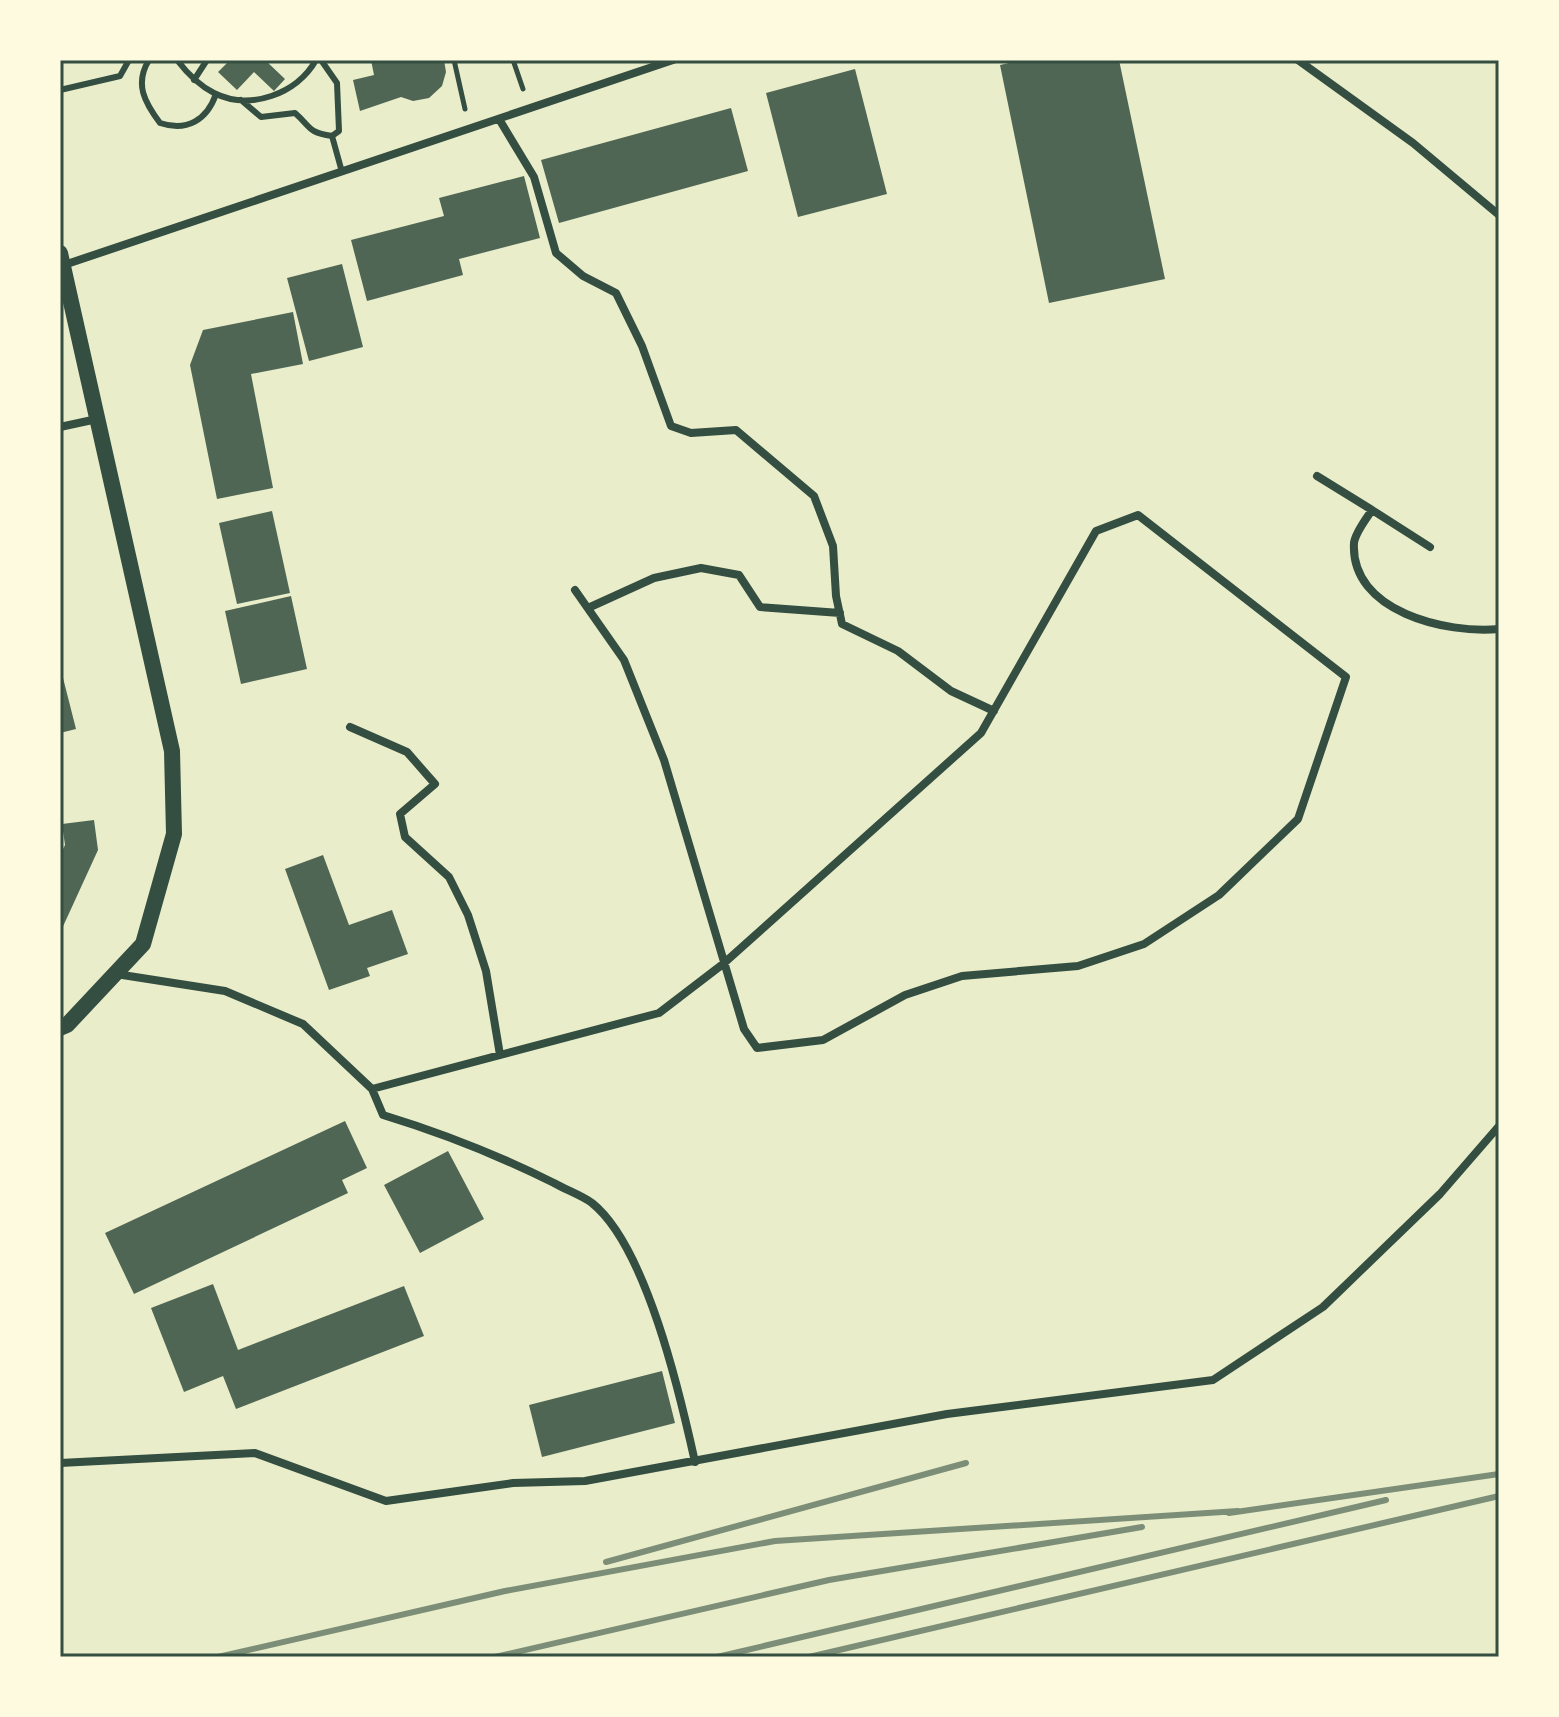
<svg xmlns="http://www.w3.org/2000/svg" width="1559" height="1717" font-family="Lora,serif">
<style>
.building{fill:#4f6655}
.lines{fill:none;stroke-linecap:round;stroke-linejoin:round}
.path{stroke:#344e41;stroke-width:5}
.service{stroke:#344e41;stroke-width:6}
.minor{stroke:#344e41;stroke-width:8}
.secondary{stroke:#344e41;stroke-width:16}
.rail{stroke:#7c8e77;stroke-width:6}
.neatline{fill:none;stroke:#344e41;stroke-width:3}
</style>
<rect width="100%" height="100%" fill="#e9edc9"/>
<path class="building" d="M230,60H265L285,79L274,91L254,72L237,90L218,72Z
M371,60H444L446,72L442,86L429,98L413,101L401,97L360,111L353,80L374,75Z
M1023,60H1119L1165,279L1049,303L1000,65Z
M855,69L887,194L798,217L766,93Z
M731,108L748,171L559,223L541,160Z
M524,176L540,238L459,259L463,275L367,301L351,240L444,216L439,198Z
M342,264L363,347L309,361L287,278Z
M293,312L303,364L251,374L273,488L217,499L190,365L203,330Z
M272,511L290,593L237,604L219,523Z
M291,596L307,669L241,684L225,611Z
M60,666L76,729L60,733Z
M94,820L98,850L60,933V855L65,845L62,824Z
M323,855L349,925L392,910L408,954L367,968L370,976L329,990L285,869Z
M345,1121L367,1168L342,1180L348,1193L134,1294L105,1233Z
M448,1151L484,1219L420,1253L384,1185Z
M213,1284L238,1350L404,1286L424,1336L236,1409L223,1376L184,1392L151,1308Z
M662,1371L675,1423L542,1457L529,1405Z"/>
<g class="lines">
<path class="path" d="M454,60L465,109
M513,60L523,89"/>
<path class="service" d="M149,60C134,84 145,103 160,123C187,132 207,120 216,94
M177,60C187,73 198,85 214,93C250,111 297,94 316,60
M194,80L207,60
M60,90L120,76L129,60
M241,100L261,117L295,113C312,128 307,132 332,136L339,131L337,83L321,60
M332,136L342,172"/>
<path class="minor" d="M1298,60L1413,143L1499,215
M499,119L534,177L556,253L583,276L616,293L642,346L671,426L691,433L736,430L814,496L833,546L836,596L842,624L898,651L951,691L994,711
M61,266L673,60
M60,427L97,419
M1317,476L1372,510C1366,519 1355,533 1354,543C1350,612 1447,634 1499,629
M1372,510L1430,547
M588,608L654,578L701,568L739,575L760,607L840,613
M350,727L407,752L435,784L400,814L405,837L449,877L468,915L486,971L500,1055
M116,974L225,991L303,1024L372,1089L659,1013L723,964L981,733L1096,531L1138,515L1346,677L1298,819L1219,895L1144,944L1078,966L962,976L905,995L823,1040L757,1048L744,1029L664,760L624,660L575,590
M372,1089L383,1115C442,1133 498,1155 554,1183C566,1190 581,1195 592,1203C646,1246 680,1394 695,1462
M60,1463L255,1453L386,1501L513,1483L585,1481L947,1414L1213,1380L1323,1307L1440,1194L1499,1126"/>
<path class="secondary" d="M60,253L172,751L174,834L143,944L67,1025L60,1028"/>
<path class="rail" d="M1229,1513L1499,1474
M606,1562L966,1463
M218,1657L505,1591L775,1541L1238,1511
M495,1657L829,1580L1142,1527
M717,1657L1386,1500
M809,1657L1499,1496"/>
</g>
<rect width="1559" height="1717" fill="none" stroke="#fefae0" stroke-width="124"/>
<rect x="62" y="62" width="1435" height="1593" class="neatline"/>
</svg>
